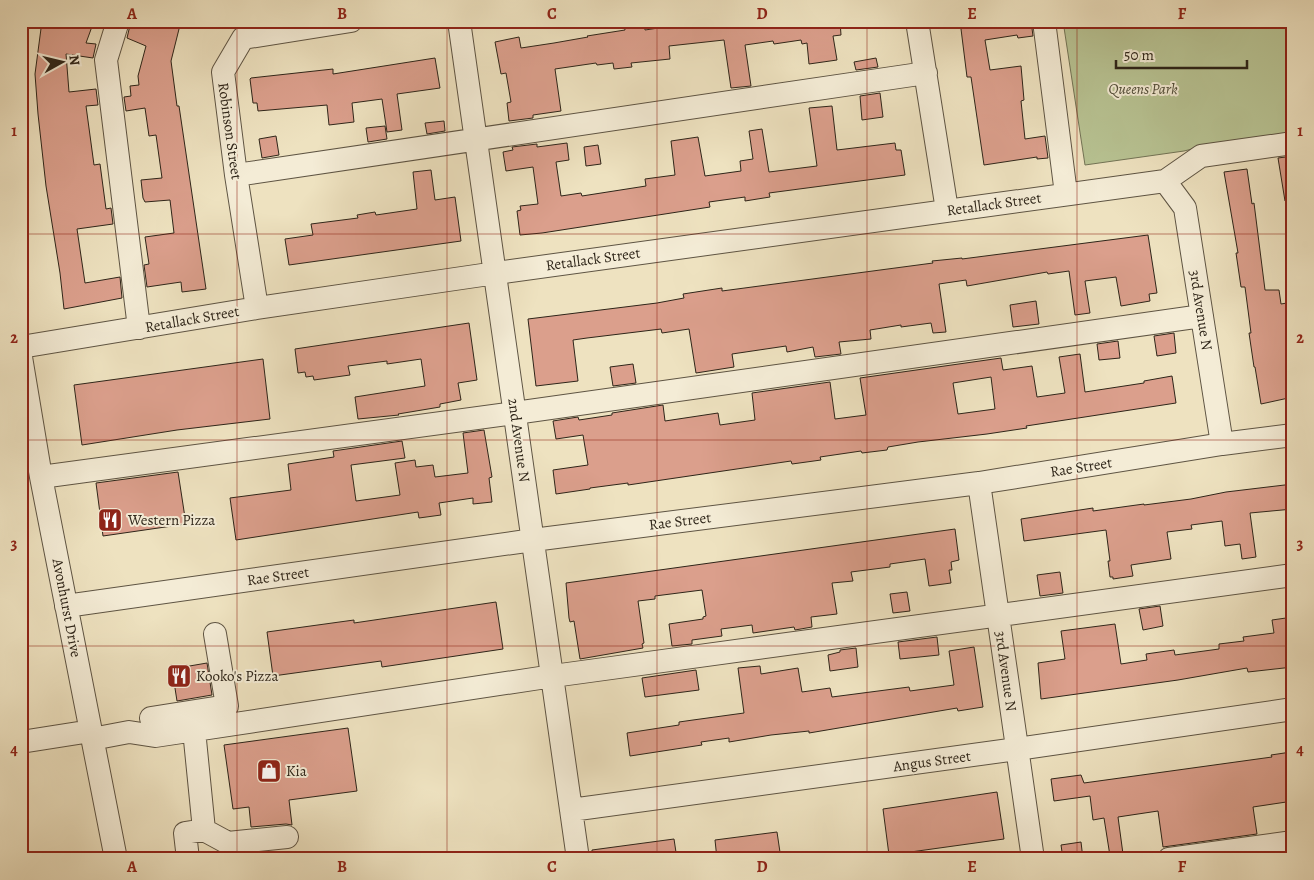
<svg xmlns="http://www.w3.org/2000/svg" width="1314" height="880" font-family="Alegreya,serif">
<style>
.green{fill:#b8c393;stroke:#737456}
.building{fill:#db9f8c;stroke:#2e2519;fill-rule:evenodd}
.lines{fill:none;stroke-linecap:round;stroke-linejoin:round}
.minor-casing{stroke:#5e5443;stroke-width:24}
.minor{stroke:#f4ecd6;stroke-width:22}
.grid{fill:none;stroke:#8f2418;stroke-width:1;stroke-opacity:0.55}
.labels{text-anchor:middle;dominant-baseline:central;stroke-width:4;stroke-linejoin:round;paint-order:stroke}
.park-label{font-size:15px;font-style:italic;fill:#504c38;stroke:#f4ecd6}
.street-label{font-size:15px;fill:#2e2519;stroke:#f4ecd6}
.poi-label{font-size:15px;fill:#2e2519;stroke:#f4ecd6;text-anchor:start}
.neatline{fill:none;stroke:#8f2418;stroke-width:2}
.grid-label{font-size:16px;text-anchor:middle;font-weight:bold;fill:#8f2418}
</style>
<rect width="100%" height="100%" fill="#eee2c0"/>
<filter id="stains"><feTurbulence type="fractalNoise" baseFrequency=".004" numOctaves="4"/><feColorMatrix values="0 0 0 0 .2 0 0 0 0 .09 0 0 0 0 .02 0 0 0 .5 -.17"/></filter>
<radialGradient id="worn" r=".72"><stop offset=".6" stop-color="#630" stop-opacity="0"/><stop offset="1" stop-color="#630" stop-opacity=".3"/></radialGradient>
<path class="green" d="M1063,21H1293V135L1200,147L1184,151L1085,165Z"/>
<path class="building" d="M42,21H94L86,43L96,44L93,58L66,54L69,92L96,89L98,105L86,106L94,165L100,164L106,209L111,208L113,224L77,229L85,283L120,277L122,298L64,309L60,273L46,186L38,114L35,74Z
M131,21H181L171,61L177,106H179L206,289L182,292L181,282L147,287L144,265L149,264L145,237L174,233L170,200L145,202L143,198L141,180L162,178L156,135L149,136L145,108L126,111L124,97L131,96L130,86L139,85L138,76L146,46L127,38Z
M624,21H644L645,30L705,21H840L841,35L833,36L837,60L809,64L807,43L802,44L801,40L774,44L773,41L745,45L751,86L731,88L724,40L669,46L670,59L631,63L632,67L614,69L613,63L597,65L596,63L555,69L561,111L533,115V118L509,121L507,103L511,102L506,73L501,74L495,42L519,37L521,48L554,43L588,37L587,36L625,30Z
M960,21H1031L1033,36L1018,38L1017,35L985,40L990,70L1021,66L1024,100L1021,101L1025,139L1045,136L1048,158L1037,159V157L984,165L971,77H967Z
M435,58L440,88L397,94L402,130L387,132L382,99L352,103L354,122L329,125L327,105L258,111L257,103H253L250,79L251,78L333,69V74Z
M876,58L878,67L856,70L854,62Z
M880,93L883,117L862,120L860,96Z
M832,106L837,150L895,143L896,150H901L905,175L769,193L770,197L745,201V197L709,202L710,207L542,233L520,235L517,211L521,210L520,206L538,204L533,167L506,171L503,152L513,150L512,147L537,144V147L567,143L569,160L556,162L561,196L581,193L582,196L646,186L645,179L675,175L671,141L698,137L705,176L741,171L740,161L753,159L749,131L762,129L769,172L817,166L809,108Z
M444,121L445,131L427,134L425,123Z
M385,126L387,139L368,142L366,128Z
M276,136L279,155L262,158L259,139Z
M598,145L601,164L586,166L584,147Z
M1293,156V200L1285,201L1278,158Z
M1247,169L1252,204L1254,203L1265,290H1279L1281,304L1293,302V397L1261,404L1255,367H1254L1249,333H1251L1245,287H1241L1236,253H1238L1224,172Z
M431,170L435,200L455,197L461,241L289,265L285,239L313,235L311,224L358,218L357,215L375,212L376,215L417,209L413,172Z
M1148,235L1157,293L1149,294L1150,301L1121,306L1116,277L1085,281L1090,313L1075,315L1069,271L1048,274L1047,272L967,286L966,280L939,284L946,332L933,333L931,323L901,327V325L870,330L871,339L839,342L841,354L815,357L813,347L787,352L786,346L732,354L734,367L696,373L689,329L662,333L661,329L587,338L573,340L578,381L536,386L528,319L657,303L684,298L683,294L722,288V291L933,263L932,261L962,258V259Z
M1036,301L1039,324L1013,327L1010,305Z
M469,323L477,380L458,383L461,400L440,404V407L398,414L399,415L358,419L355,397L425,386L421,359L387,364V361L348,366L350,375L314,380L313,376L306,377L305,372L298,373L295,349Z
M1174,333L1176,353L1157,356L1154,336Z
M1118,341L1120,358L1099,360L1097,344Z
M1080,354L1085,392L1144,383V381L1172,376L1176,403L1026,426L1027,428L987,434L918,442L888,447L887,450L862,453L861,451L820,457L821,460L792,464L791,461L628,485V483L590,488V489L556,494L553,470L588,465L583,435L556,439L553,421L578,417L579,420L612,415V413L663,405L665,421L718,413L720,425L755,420L752,393L830,382L835,419L866,415L860,378L1001,358L1003,370L1032,366L1037,397L1065,393L1059,357ZM991,377L995,409L958,414L953,383Z
M263,359L270,419L177,430L82,445L74,385Z
M633,364L636,383L613,386L610,367Z
M484,430L492,477L489,478L492,502L473,504V498L439,503L441,515L419,518L418,512L236,540L230,498L291,490L288,464L334,457L333,451L402,441L405,458L351,465L356,501L400,495L395,463L415,460L416,467L433,465L435,477L468,473L463,433Z
M178,472L186,524L103,536L96,483Z
M1293,484V509L1250,513L1256,557L1242,559L1240,544L1225,546L1222,521L1191,525L1192,529L1167,532L1171,559L1131,565L1133,576L1113,579V577H1110L1108,561H1110L1106,530L1024,541L1021,519L1093,508V511L1144,504V505L1191,499L1226,492Z
M955,529L959,560L951,562L952,570H949L951,583L929,586L925,559L890,564V567L851,572L853,581L832,583L837,614L811,617L812,627L795,630L794,627L753,633L752,625L721,629L722,636L692,640V644L672,646L669,624L703,619V617L706,616L702,590L655,596V599L638,601L644,643L642,644L643,648L580,659L574,621L570,622L569,618L566,583Z
M1060,572L1063,593L1040,596L1037,575Z
M907,592L910,611L893,613L890,594Z
M496,602L503,649L382,667L381,661L273,676L267,632L354,620V623Z
M1160,606L1163,626L1143,630L1139,609Z
M1293,617V667L1248,672L1247,668L1178,680L1041,699L1038,663L1065,659L1061,631L1115,624L1121,664L1147,660L1146,654L1174,650L1175,655L1219,649V644L1244,641L1243,637L1274,633L1272,620Z
M937,637L939,655L900,659L898,642Z
M974,647L983,707L958,711L957,708L809,733V731L771,735L729,742V738L701,742L702,745L630,756L627,733L679,725V722L693,720L744,713L738,668L760,666L761,674L798,668L802,692L830,688L832,697L909,687L910,691L954,685L949,651Z
M856,648L858,667L830,671L828,655L840,652V650Z
M207,663L212,695L177,701L172,669Z
M696,670L699,690L645,697L642,678Z
M348,728L357,791L289,800L292,825L286,824L251,827L249,807L233,809L224,745Z
M1291,752L1293,767V801L1253,807L1257,834L1163,847L1158,811L1118,817L1123,854L1110,856L1104,818L1093,820L1090,796L1054,801L1051,779L1081,775L1084,783L1272,757L1271,755Z
M997,792L1004,839L889,855L883,809Z
M777,832L781,859H717L715,840Z
M674,839L677,859H592V850Z
M1081,842L1083,859H1063L1061,845Z"/>
<g class="lines">
<defs>
<path id="minor" d="M118,21L106,60L139,328
M459,21L578,859
M917,21L947,210
M1044,21L1066,194
M236,175L926,73
M1165,181L1185,208L1222,444
M257,308L236,175L223,72L243,38L351,21
M21,347L257,308L496,273L1165,181L1201,156L1293,143
M21,357L41,477L116,859
M41,477L515,413L1202,316
M979,483L1033,859
M66,606L533,540L979,483L1222,444L1293,435
M151,718L227,706L215,634
M92,739L129,732L155,736L553,676L1293,575
M21,742L91,731
M571,810L1017,749L1293,709
M204,830L228,843L287,837
M188,859L185,833L204,830L194,730
M1169,859L1293,842"/>
</defs>
<use href="#minor" class="minor-casing"/>
<use href="#minor" class="minor"/>
</g>
<path class="grid" d="M237,21V859M447,21V859M657,21V859M867,21V859M1077,21V859M21,234H1293M21,440H1293M21,646H1293"/>
<defs>
<symbol id="restaurant-square" viewBox="-11 -11 22 22"><rect x="-9" y="-9" width="18" height="18" rx="4" fill="#8f2418" stroke="#f4ecd6"/><path d="M-5-6h1v4h1v-4h1v4h1v-4h1v5L-1.5 .5V6h-2V.5L-5-1ZM5-6V6H3V1.5H1.5Q1.5-4 5-6Z" fill="#fff"/></symbol>
<symbol id="shop-square" viewBox="-11 -11 22 22"><rect x="-9" y="-9" width="18" height="18" rx="4" fill="#8f2418" stroke="#f4ecd6"/><path d="M-5-2.5h2.3a2.7 3.5 0 0 1 5.4 0H5L5.5 6h-11ZM-1.5-2.5h3a1.5 2.3 0 0 0-3 0Z" fill="#fff"/></symbol>
</defs>
<g fill-rule="evenodd">
<use href="#restaurant-square" x="96" y="506" width="28" height="28"/>
<use href="#restaurant-square" x="165" y="662" width="28" height="28"/>
<use href="#shop-square" x="255" y="757" width="28" height="28"/>
</g>
<g class="labels">
<g class="park-label">
<text x="1143" y="89">Queens Park</text>
</g>
<g class="street-label">
<text transform="translate(230 131) rotate(82)">Robinson Street</text>
<text transform="translate(994 204) rotate(-8)">Retallack Street</text>
<text transform="translate(593 259) rotate(-8)">Retallack Street</text>
<text transform="translate(1201 310) rotate(81)">3rd Avenue N</text>
<text transform="translate(192 319) rotate(-10)">Retallack Street</text>
<text transform="translate(519 440) rotate(82)">2nd Avenue N</text>
<text transform="translate(1081 467) rotate(-9)">Rae Street</text>
<text transform="translate(680 521) rotate(-7)">Rae Street</text>
<text transform="translate(278 576) rotate(-8)">Rae Street</text>
<text transform="translate(67 608) rotate(79)">Avonhurst Drive</text>
<text transform="translate(1006 671) rotate(82)">3rd Avenue N</text>
<text transform="translate(932 761) rotate(-8)">Angus Street</text>
</g>
<g class="poi-label">
<text x="128" y="520">Western Pizza</text>
<text x="196" y="676">Kooko's Pizza</text>
<text x="286" y="771">Kia</text>
</g>
</g>
<rect width="1314" height="880" fill="none" stroke="#eee2c0" stroke-width="55"/>
<g transform="translate(62 62) rotate(82)" stroke="#f4ecd6" stroke-width="4" paint-order="stroke">
<path d="M0-4L9 19L0 12L-9 19Z" fill="#2e2519"/>
<text y="-8" font-size="14" font-weight="bold" text-anchor="middle" fill="#2e2519">N</text>
</g>
<path d="M1116 60v8h131v-8" fill="none" stroke="#2e2519" stroke-width="2.5"/>
<text x="1124" y="60" font-size="15" fill="#2e2519" stroke="#f4ecd6" stroke-width="4" paint-order="stroke">50 m</text>
<rect x="28" y="28" width="1258" height="824" class="neatline"/>
<g class="grid-label">
<text x="132" y="19">A</text>
<text x="342" y="19">B</text>
<text x="552" y="19">C</text>
<text x="762" y="19">D</text>
<text x="972" y="19">E</text>
<text x="1182" y="19">F</text>
<text x="14" y="136">1</text>
<text x="1300" y="136">1</text>
<text x="14" y="343">2</text>
<text x="1300" y="343">2</text>
<text x="14" y="549">3</text>
<text x="1300" y="549">3</text>
<text x="14" y="755">4</text>
<text x="1300" y="755">4</text>
<text x="132" y="872">A</text>
<text x="342" y="872">B</text>
<text x="552" y="872">C</text>
<text x="762" y="872">D</text>
<text x="972" y="872">E</text>
<text x="1182" y="872">F</text>
</g>
<rect width="100%" height="100%" filter="url(#stains)"/>
<rect width="100%" height="100%" fill="url(#worn)"/>
</svg>
